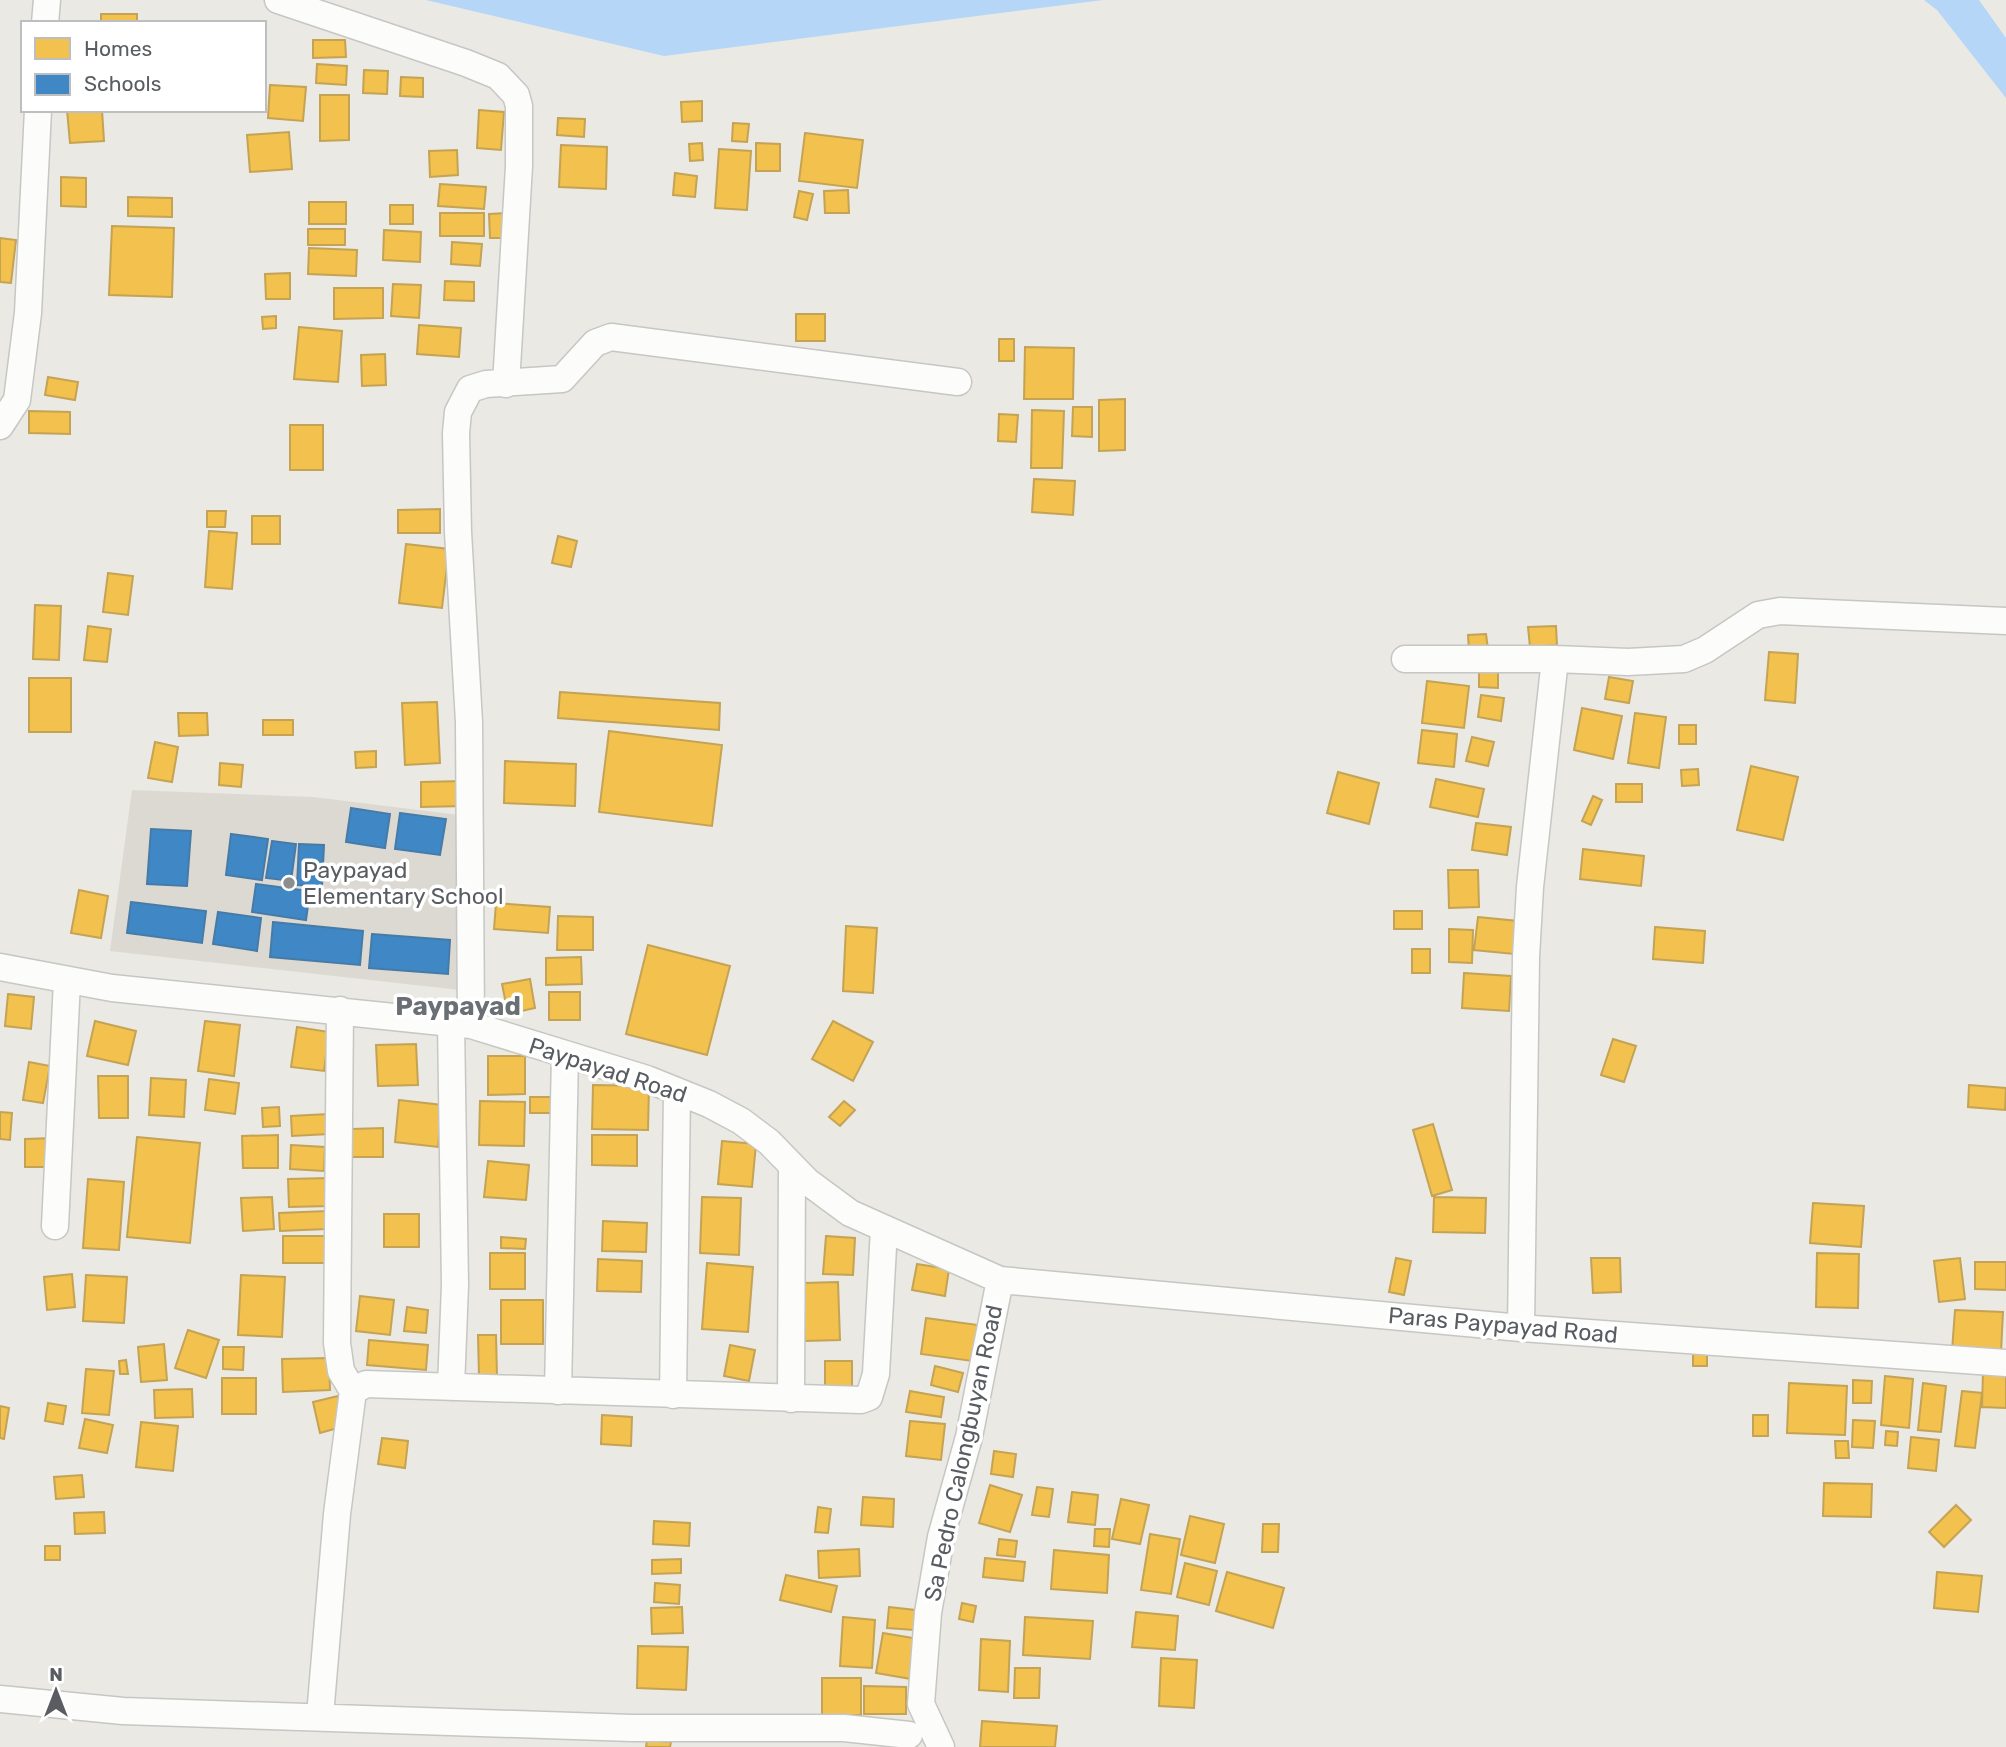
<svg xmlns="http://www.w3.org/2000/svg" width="2006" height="1747" font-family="Rubik,sans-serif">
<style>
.education{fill:#dbd9d1}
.water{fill:#b5d6f7}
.homes{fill:#f2c14e;stroke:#c4a354;stroke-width:2}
.schools{fill:#3f88c5;stroke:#477ba7;stroke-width:2}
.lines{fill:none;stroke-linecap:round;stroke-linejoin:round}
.minor-casing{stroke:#c6c6c4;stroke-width:29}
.minor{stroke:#fcfcfb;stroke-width:26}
.poi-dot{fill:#8c8e8f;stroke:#fff;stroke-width:2.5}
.labels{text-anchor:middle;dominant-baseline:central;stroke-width:7;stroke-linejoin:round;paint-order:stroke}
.poi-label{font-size:23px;fill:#595d62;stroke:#fff;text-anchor:start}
.street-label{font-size:23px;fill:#595d62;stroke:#fff}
.quarter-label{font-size:26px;font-weight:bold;fill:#6a6f74;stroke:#fff}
</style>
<rect width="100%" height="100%" fill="#eae9e3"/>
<path class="education" d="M132,790L313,797L459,815L460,990L110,951Z"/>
<path class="water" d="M426,0H1103L664,56Z
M1924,0H1979L2006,38V98L1937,10Z"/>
<path class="homes" d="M101,14H137V23H101Z
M313,40H345L346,57L313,58Z
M317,64L347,66L346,85L316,83Z
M364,70L388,71L387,94L363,93Z
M401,77L423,78V97L400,96Z
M270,85L306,87L303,121L268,118Z
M320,95H349V140L320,141Z
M702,101V121L682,122L681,102Z
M67,110H102L104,141L70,143Z
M479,110L504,112L501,150L477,148Z
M558,118L585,119L584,137L557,135Z
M733,123L749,124L747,142L732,141Z
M289,132L292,169L250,172L247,135Z
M805,133L863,140L857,188L799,181Z
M702,143L703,160L690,161L689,144Z
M756,143L780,144V171H756Z
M561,145L607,147L606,189L559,187Z
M719,149L751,151L747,210L715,208Z
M457,150L458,175L430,177L429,151Z
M675,173L697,176L695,197L673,195Z
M61,177L86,178V207L61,206Z
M440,184L486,187L484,209L438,206Z
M848,190L849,213H825L824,191Z
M799,191L813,194L807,220L794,217Z
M128,197L172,198V217L128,216Z
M309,202H346V224H309Z
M390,205H413V224H390Z
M440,213H484V236H440Z
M507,213L508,238H490L489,214Z
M112,226L174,228L172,297L109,295Z
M308,229H345V245H308Z
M384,230L421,232L420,262L383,260Z
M0,238L16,240L11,283L0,282Z
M452,242L482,244L480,266L451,264Z
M309,248L357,250L356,276L308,274Z
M290,273V299H266L265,274Z
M445,281L474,282V301L444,300Z
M393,284L421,285L419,318L391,316Z
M334,288H383V318L334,319Z
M796,314H825V341H796Z
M276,316V328L263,329L262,317Z
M419,325L461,328L459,357L417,354Z
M299,327L342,331L338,382L294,379Z
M999,339H1014V361H999Z
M1025,347L1074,348L1073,399H1024Z
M385,354L386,385L362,386L361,355Z
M48,377L78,382L75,400L45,395Z
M1125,399V450L1099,451V400Z
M1073,407H1092V437L1072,436Z
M1032,410L1064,411L1062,468H1031Z
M29,411L70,412V434L29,433Z
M999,414L1018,415L1016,442L998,441Z
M290,425H323V470H290Z
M1034,479L1075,481L1073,515L1032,512Z
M440,509V533H398V510Z
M207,511H226L225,527H207Z
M252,516H280V544H252Z
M209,531L237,533L232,589L205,587Z
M558,536L577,541L571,567L552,563Z
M406,544L449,549L442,608L399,603Z
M108,573L133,576L128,615L103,612Z
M35,605L61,606L59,660L33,659Z
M88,626L111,629L107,662L84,660Z
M1556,626L1557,645L1530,647L1528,627Z
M1486,634L1488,649L1469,651L1468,635Z
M1769,652L1798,654L1795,703L1765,700Z
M1479,663L1498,664V688L1479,687Z
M1609,677L1633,681L1629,703L1605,699Z
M29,678H71V732H29Z
M1427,681L1469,686L1464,728L1422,723Z
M560,692L720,703L719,730L558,718Z
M1481,695L1504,698L1501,721L1478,717Z
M437,702L440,763L405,765L402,703Z
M1582,708L1622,716L1613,759L1574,750Z
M178,713H207L208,735L179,736Z
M1635,713L1666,717L1659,768L1628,763Z
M263,720H293V735H263Z
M1679,725H1696V744H1679Z
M1422,730L1457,734L1454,767L1418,763Z
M609,731L722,745L712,826L599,812Z
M1472,737L1494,742L1488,766L1466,761Z
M155,742L178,747L172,782L148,778Z
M376,751V767L356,768L355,752Z
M505,761L576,764L575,806L504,803Z
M220,763L243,765L241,787L219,785Z
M1751,766L1798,777L1783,840L1737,830Z
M1698,769L1699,785L1682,786L1681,770Z
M1338,772L1379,783L1369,824L1327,813Z
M1436,779L1484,789L1478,817L1430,807Z
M464,781L465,806L421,807V782Z
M1616,784H1642V802H1616Z
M1593,796L1602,800L1591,825L1582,821Z
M1476,823L1511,827L1507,855L1472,850Z
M1583,849L1644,856L1641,886L1580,879Z
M1448,870H1478L1479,907L1449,908Z
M79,890L108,896L101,938L71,933Z
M496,903L550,907L548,933L494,929Z
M1394,911H1422V929H1394Z
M558,916L593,917V950H557Z
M1478,917L1518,921L1514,954L1474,950Z
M846,926L877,928L873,993L843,991Z
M1655,927L1705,931L1703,963L1653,959Z
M1449,929L1473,930L1472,963L1449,962Z
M648,945L730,966L707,1055L626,1034Z
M1412,949H1430V973H1412Z
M581,957L582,984L546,985V958Z
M1464,973L1511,976L1509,1011L1462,1008Z
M530,979L535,1008L508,1014L502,984Z
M549,992H580V1020H549Z
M8,994L34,997L31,1029L5,1026Z
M95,1021L136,1031L128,1065L87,1056Z
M205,1021L240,1025L234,1076L198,1071Z
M833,1021L873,1042L853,1081L812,1059Z
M297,1027L329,1032L324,1071L291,1067Z
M1613,1039L1636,1046L1624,1082L1601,1075Z
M416,1044L418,1085L378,1086L376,1045Z
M488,1056H525V1094L488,1095Z
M29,1062L50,1066L43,1103L23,1100Z
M98,1076H128V1118H99Z
M151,1078L186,1080L184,1117L149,1115Z
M209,1079L239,1083L235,1114L205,1110Z
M593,1085L649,1086L648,1130L592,1129Z
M1969,1085L2006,1088L2005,1110L1968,1107Z
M530,1097H557V1113H530Z
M399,1100L442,1105L438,1147L395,1142Z
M480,1101L525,1102L524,1146L479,1145Z
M844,1101L855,1110L840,1126L829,1117Z
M279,1107L280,1126L263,1127L262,1108Z
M0,1112L12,1113L10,1140L0,1139Z
M328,1114L329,1134L292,1136L291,1116Z
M1433,1124L1452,1190L1432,1196L1413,1130Z
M383,1128V1157H352V1129Z
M278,1135V1168H243L242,1136Z
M592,1135H637V1166L592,1165Z
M137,1137L200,1143L190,1243L127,1237Z
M54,1138V1167H25V1139Z
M722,1141L756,1144L752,1187L718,1184Z
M291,1145L325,1147L324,1171L290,1169Z
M488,1161L529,1165L526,1200L484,1197Z
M329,1178L330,1206L289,1207L288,1179Z
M88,1179L124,1182L119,1250L83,1248Z
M272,1197L274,1229L243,1231L241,1198Z
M702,1197L741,1198L739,1255L700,1253Z
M1434,1197L1486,1198L1485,1233L1433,1232Z
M1813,1203L1864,1206L1861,1247L1810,1243Z
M327,1211V1229L280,1231L279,1213Z
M384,1214H419V1247H384Z
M603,1221L647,1223L646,1252L602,1251Z
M283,1236H330V1263H283Z
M826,1236L855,1238L853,1275L823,1274Z
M501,1237L526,1239L525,1249L501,1248Z
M490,1253H525V1289H490Z
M1817,1253L1859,1254L1858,1308L1816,1307Z
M1396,1258L1411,1261L1404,1295L1389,1292Z
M1591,1258H1620L1621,1292L1593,1293Z
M1960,1258L1965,1299L1939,1302L1934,1261Z
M598,1259L642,1261L641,1292L597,1291Z
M1975,1262H2006V1290L1975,1289Z
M707,1263L753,1267L748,1332L702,1329Z
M917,1264L949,1269L945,1296L912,1290Z
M72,1274L75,1307L47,1310L44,1277Z
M86,1275L127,1277L124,1323L83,1321Z
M241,1275L285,1277L282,1337L238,1335Z
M838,1282L840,1340L805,1341L803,1283Z
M360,1296L394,1300L390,1335L356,1331Z
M501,1300H543V1344H501Z
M407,1307L428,1310L426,1333L404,1331Z
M1955,1310L2003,1312L2001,1353L1952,1351Z
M926,1318L978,1325L972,1361L921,1354Z
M188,1330L219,1340L206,1378L175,1368Z
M478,1335H496L497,1376L479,1377Z
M369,1340L428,1345L426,1370L367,1365Z
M164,1344L167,1380L141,1382L138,1347Z
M730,1345L755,1350L749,1381L724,1376Z
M223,1347H244L243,1370L223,1369Z
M1693,1350H1707V1366H1693Z
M329,1358L330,1390L283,1392L282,1359Z
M126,1360L128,1374H120L119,1361Z
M825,1361H852V1389H825Z
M935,1366L963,1373L958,1392L931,1385Z
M86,1369L114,1371L109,1415L82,1413Z
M1983,1372H2006V1408L1982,1407Z
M1885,1376L1913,1379L1909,1428L1881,1425Z
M222,1378H256V1414H222Z
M1853,1380L1872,1381L1871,1403H1853Z
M1789,1383L1847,1386L1845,1435L1787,1433Z
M1923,1383L1946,1386L1941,1432L1918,1430Z
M192,1389L193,1417L155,1418L154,1390Z
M910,1391L944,1397L941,1417L906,1412Z
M1962,1391L1982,1393L1975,1448L1955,1446Z
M338,1396L345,1426L320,1433L313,1402Z
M48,1403L66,1406L63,1424L45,1421Z
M0,1406L9,1408L4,1439L0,1438Z
M602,1415L632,1417L631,1446L601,1444Z
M1753,1415H1768V1436H1753Z
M85,1419L113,1425L107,1453L79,1448Z
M1853,1420L1875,1421L1873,1448L1852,1447Z
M910,1421L945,1424L941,1460L906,1456Z
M141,1422L178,1426L173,1471L136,1467Z
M1886,1431L1898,1432L1897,1446L1885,1445Z
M1911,1437L1939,1440L1936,1471L1908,1468Z
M382,1438L408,1441L405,1468L378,1464Z
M1835,1441H1848L1849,1458H1836Z
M994,1451L1016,1454L1013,1477L991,1474Z
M82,1475L84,1497L56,1499L54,1477Z
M1824,1483L1872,1484L1871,1517L1823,1516Z
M990,1485L1022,1495L1010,1532L979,1523Z
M1037,1487L1053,1489L1049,1517L1032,1515Z
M1072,1492L1098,1495L1095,1525L1068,1522Z
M863,1497L894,1499L893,1527L861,1525Z
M1121,1499L1149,1505L1140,1544L1112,1539Z
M1956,1505L1971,1520L1944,1547L1929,1532Z
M818,1507L831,1509L828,1533L815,1532Z
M104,1512L105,1533L75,1534L74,1513Z
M1190,1516L1224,1524L1215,1563L1181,1555Z
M654,1521L690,1523L689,1546L653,1544Z
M1263,1524H1279L1278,1552H1262Z
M1095,1529H1110L1109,1547L1094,1546Z
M1150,1534L1180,1539L1171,1594L1141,1590Z
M999,1539L1017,1541L1015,1557L997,1555Z
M45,1546H60V1560H45Z
M859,1549L860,1576L819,1578L818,1551Z
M1054,1550L1109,1555L1107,1593L1051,1589Z
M985,1558L1025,1562L1023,1581L983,1577Z
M681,1559V1573L652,1574V1560Z
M1185,1563L1217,1571L1209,1605L1177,1597Z
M1227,1572L1284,1588L1273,1628L1216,1611Z
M1937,1572L1982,1576L1978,1612L1934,1608Z
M786,1575L837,1586L831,1612L780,1600Z
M655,1583L680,1585L679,1604L654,1602Z
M962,1603L976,1606L973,1622L959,1619Z
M682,1607L683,1633L652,1634L651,1608Z
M889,1607L915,1610L914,1630L887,1628Z
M1136,1612L1178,1616L1175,1650L1132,1647Z
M843,1617L875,1620L872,1668L840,1666Z
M1025,1617L1093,1621L1090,1659L1023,1655Z
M883,1633L919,1639L911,1679L876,1673Z
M981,1639L1010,1641L1008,1692L979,1690Z
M638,1646L688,1647L686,1690L637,1688Z
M1161,1658L1197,1660L1194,1708L1159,1706Z
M1015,1668H1040L1039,1698H1014Z
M822,1678H861V1715H822Z
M864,1686L906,1687V1714H864Z
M982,1721L1057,1726L1055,1747H980Z
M647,1740L671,1742L670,1747H646Z"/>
<path class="schools" d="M351,808L390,814L385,848L346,842Z
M400,813L446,819L440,855L395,849Z
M151,829L191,831L187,886L147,884Z
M231,834L268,839L262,880L226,875Z
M272,841L296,844L291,881L266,878Z
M299,844L324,845L322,886L297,885Z
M256,884L310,891L306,920L252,912Z
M131,902L206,911L202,943L127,933Z
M218,912L261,918L257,951L213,944Z
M273,922L363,931L360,965L270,957Z
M372,934L450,940L448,974L369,968Z"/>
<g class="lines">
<defs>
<path id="minor" d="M278,0L466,63L498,76L516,95L519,106V166L506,384
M45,23L47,0
M0,426L17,400L28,313L38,110
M1405,659H1555L1628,662L1684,659L1705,650L1758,615L1780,611L2006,621
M0,967L112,988L471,1025L647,1079L709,1104L741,1121L769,1142L808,1182L850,1213L1000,1280L1521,1328L2006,1363
M340,1010L337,1343L341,1371L353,1391
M471,1025L469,722L458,532L456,433L458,412L470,389L486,384L562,379L595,343L611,337L958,382
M55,1226L67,981
M1521,1328L1526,957L1530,887L1555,659
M451,1387L455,1285L451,1023
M558,1391L565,1055
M673,1395L677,1091
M791,1399L792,1166
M0,1699L123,1711L632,1728H844L909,1735
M320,1716L337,1514L353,1391L366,1384L861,1400L869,1397L876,1374L884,1229
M941,1747L921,1704L928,1613L941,1537L969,1437L1000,1280"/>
</defs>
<use href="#minor" class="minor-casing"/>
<use href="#minor" class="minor"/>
</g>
<circle class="poi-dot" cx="289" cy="883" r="7"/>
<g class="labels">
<g class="poi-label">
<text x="303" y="870">Paypayad<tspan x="303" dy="26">Elementary School</tspan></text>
</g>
<g class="street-label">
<text transform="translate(608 1070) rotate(18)">Paypayad Road</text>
<text transform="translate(1503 1325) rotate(5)">Paras Paypayad Road</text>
<text transform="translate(963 1453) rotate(-78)">Sa Pedro Calongbuyan Road</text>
</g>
<g class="quarter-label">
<text x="458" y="1006">Paypayad</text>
</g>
</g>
<rect x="21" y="21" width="245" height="91" fill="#ffffff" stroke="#bdbec0" stroke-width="2"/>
<rect x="35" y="38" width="35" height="21" fill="#f2c14e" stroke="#bdbec0" stroke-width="2"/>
<text x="84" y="56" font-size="21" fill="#595d62">Homes</text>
<rect x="35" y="74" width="35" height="21" fill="#3f88c5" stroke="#bdbec0" stroke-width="2"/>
<text x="84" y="91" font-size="21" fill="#595d62">Schools</text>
<g transform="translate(56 1691)" stroke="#ffffff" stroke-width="5" paint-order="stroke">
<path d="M0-5L12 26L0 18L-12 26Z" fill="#595d62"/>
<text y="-10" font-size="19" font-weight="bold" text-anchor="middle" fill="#595d62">N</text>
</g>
</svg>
